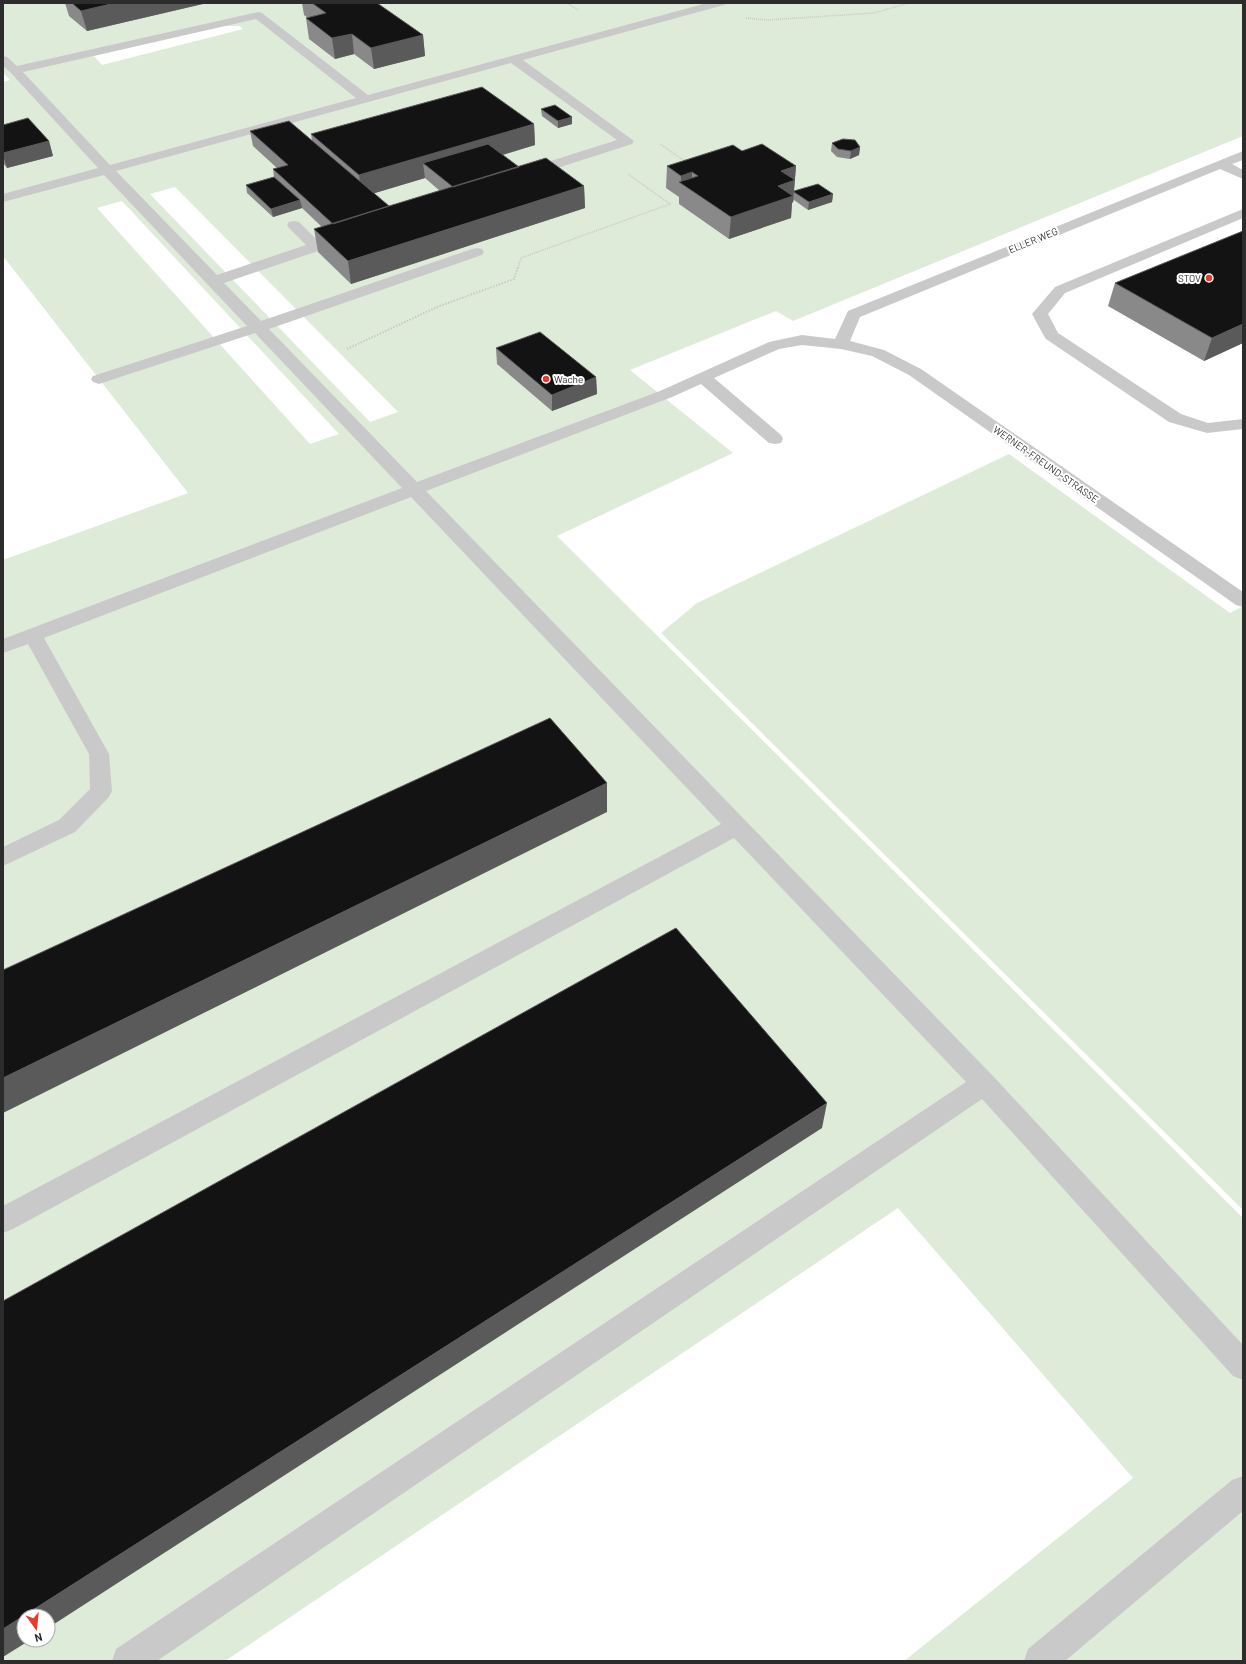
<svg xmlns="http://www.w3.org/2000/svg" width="1246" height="1664" font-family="Barlow,sans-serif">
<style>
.green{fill:#dfebd9;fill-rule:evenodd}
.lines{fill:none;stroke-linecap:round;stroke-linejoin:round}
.path-far1{stroke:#c9c9c9;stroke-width:1.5;stroke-dasharray:1 1;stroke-linecap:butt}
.path{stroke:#c9c9c9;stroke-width:2;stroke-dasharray:1.5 1.5;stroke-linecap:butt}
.minor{fill:#c9c9c9;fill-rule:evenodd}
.wall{fill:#898989;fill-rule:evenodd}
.shaded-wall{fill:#5a5a5a}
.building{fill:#131313;stroke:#5a5a5a}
.poi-dot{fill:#e93b29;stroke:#fff;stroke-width:1.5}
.labels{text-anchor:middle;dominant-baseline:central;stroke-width:4;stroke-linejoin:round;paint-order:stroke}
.far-street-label{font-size:10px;fill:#2c2c2c;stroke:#fff}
.far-poi-label{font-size:10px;fill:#2c2c2c;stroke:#fff;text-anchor:end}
</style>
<rect width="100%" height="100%" fill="#fff"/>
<path class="green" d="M3,3H1243V136L793,321L776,311L630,370L733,453L557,536L1243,1218V1661H904L1133,1478L898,1208L225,1661H3V560L188,493L3,256V82L10,80L3,73ZM222,26H239L243,29L102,65L94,56ZM175,187L398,412L370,422L150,194ZM122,201L339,434L310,444L97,208ZM24,1616H48V1640H24Z
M1009,454L1230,613L1243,606V1210L661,633L697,603Z"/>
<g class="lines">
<path class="path-far1" d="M567,3L578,10
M746,18L768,20L874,13L909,3
M660,144L685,161
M518,268L521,258L670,204L628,174"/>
<path class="path" d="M347,349L437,307L514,279L518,267"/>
<path class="minor" d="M707,3H726L724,5L523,60L634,141L632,144L545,172H535L533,169L535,166L617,140L511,63L116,171L217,275L306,245L289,228L287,225L289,222L294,221L299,222L321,244L323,247L321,250L224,283L261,321L472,249L477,248L482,249L484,252L482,255L269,329L417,482L660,391L769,342L802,335L835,339L848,311L1243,151V160L1232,164L1243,170V179L1220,169L860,317L850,341L884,350L921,369L1243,592V607L1236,605L909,375L872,356L841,349L802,345L779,349L714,378L781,435L783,439L781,443L775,444L769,443L701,384L672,397L426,491L993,1076L1243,1345V1380L1233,1376L982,1099L157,1661H112L116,1649L966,1082L734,838L13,1229L3,1233V1206L721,824L411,497L44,638L109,754L112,791L109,797L75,832L3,866V847L59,820L90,789L89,754L28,644L3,653V639L402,488L255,333L105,382L99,384L93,382L91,379L93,376L247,326L104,175L3,202V194L98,168L11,73L3,66V56L7,57L17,66L258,12L262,13L368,95ZM256,19L356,98L110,165L23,72Z
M1243,209V218L1065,293L1048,314L1058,333L1181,414L1208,423L1243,419V429L1207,433L1169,422L1046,339L1044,336L1032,314L1055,287Z
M1243,1476V1511L1065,1661H1024L1028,1649L1232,1480Z"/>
</g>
<path class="wall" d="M65,3H207L87,31L69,16Z
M302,3H377L423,35L425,56L374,69L354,54L335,59L309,39L306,18H308L304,15Z
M541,109L572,117V124L558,128L542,116Z
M534,124L535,145L503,155L519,167L584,186L585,208L351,284L318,252L314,229L322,227L302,208L273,217L247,193L246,185L274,177L273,169L277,168L253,146L250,131L312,141L311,134ZM425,178L440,191L389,206L374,193Z
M3,125L49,141L53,156L7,168L3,163Z
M832,143L860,147L859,155L850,159L837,157L831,151Z
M742,151L796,166L794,191L833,194L832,202L808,210L794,200L793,202L792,203L791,218L729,239L679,204V197L666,188L667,166Z
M1115,283L1243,343L1204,361L1108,306Z
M496,348L596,377L597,394L552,411L497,364Z"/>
<path class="shaded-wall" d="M115,3H207L87,31L81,11Z
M352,34L354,54L335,59L332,38Z
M423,35L425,56L374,69L371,48Z
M572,117V124L558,128V121Z
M534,124L535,145L437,174L423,163L425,178L362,197L359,175Z
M49,141L53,156L7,168L3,155V153Z
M860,147L859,155L850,159L851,151Z
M796,166L793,202L792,203L791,218L729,239L731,217L778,186L781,171Z
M692,172V190L681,183V176Z
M584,186L585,208L351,284L348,261Z
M833,194L832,202L808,210L809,202Z
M300,200L302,208L273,217L271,209Z
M1243,324V343L1204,361L1212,338Z
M596,377L597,394L552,411V395Z
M607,783V812L3,1113V1078Z
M827,1103L822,1128L48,1628V1616H24V1640H30L3,1657V1629Z"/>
<path class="building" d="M72,3H115L81,11Z
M312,3H377L423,35L371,48L352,34L332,38L306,18L326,13Z
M482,87L534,124L359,175L311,134Z
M555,105L572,117L558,121L541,109Z
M28,118L49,141L3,153V125Z
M289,121L389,206L333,224L273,169L288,165L250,131Z
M843,139L855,140L860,147L851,151L838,149L832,143Z
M488,144L519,167L453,187L423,163Z
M762,144L796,166L781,171L795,180L778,186L793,196L731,217L679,182L698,176L692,172L681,176L667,166L733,145L742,151Z
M546,158L584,186L348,261L314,229Z
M274,177L300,200L271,209L246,185Z
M818,184L833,194L809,202L794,192V191Z
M1243,231V324L1212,338L1115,283Z
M540,332L596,377L552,395L496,348Z
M550,718L607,783L3,1078V970Z
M676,928L827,1103L3,1629V1301Z"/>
<g class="poi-dot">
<circle cx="1209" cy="278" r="4"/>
<circle cx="546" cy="379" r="4"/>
</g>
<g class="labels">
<g class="far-street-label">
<text transform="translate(1033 240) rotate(-22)">ELLER WEG</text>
<text transform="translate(1046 464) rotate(35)">WERNER-FREUND-STRASSE</text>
</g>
<g class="far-poi-label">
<text x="1201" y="278">STOV</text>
<text x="554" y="379" text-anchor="start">Wache</text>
</g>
</g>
<rect width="1246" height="1664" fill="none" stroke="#2c2c2c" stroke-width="8"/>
<g transform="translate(36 1628) rotate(165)"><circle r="19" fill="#ffffff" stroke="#ababab"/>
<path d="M0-3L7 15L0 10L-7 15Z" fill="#e93b29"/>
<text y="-6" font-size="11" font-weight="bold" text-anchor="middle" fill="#2c2c2c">N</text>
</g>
</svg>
